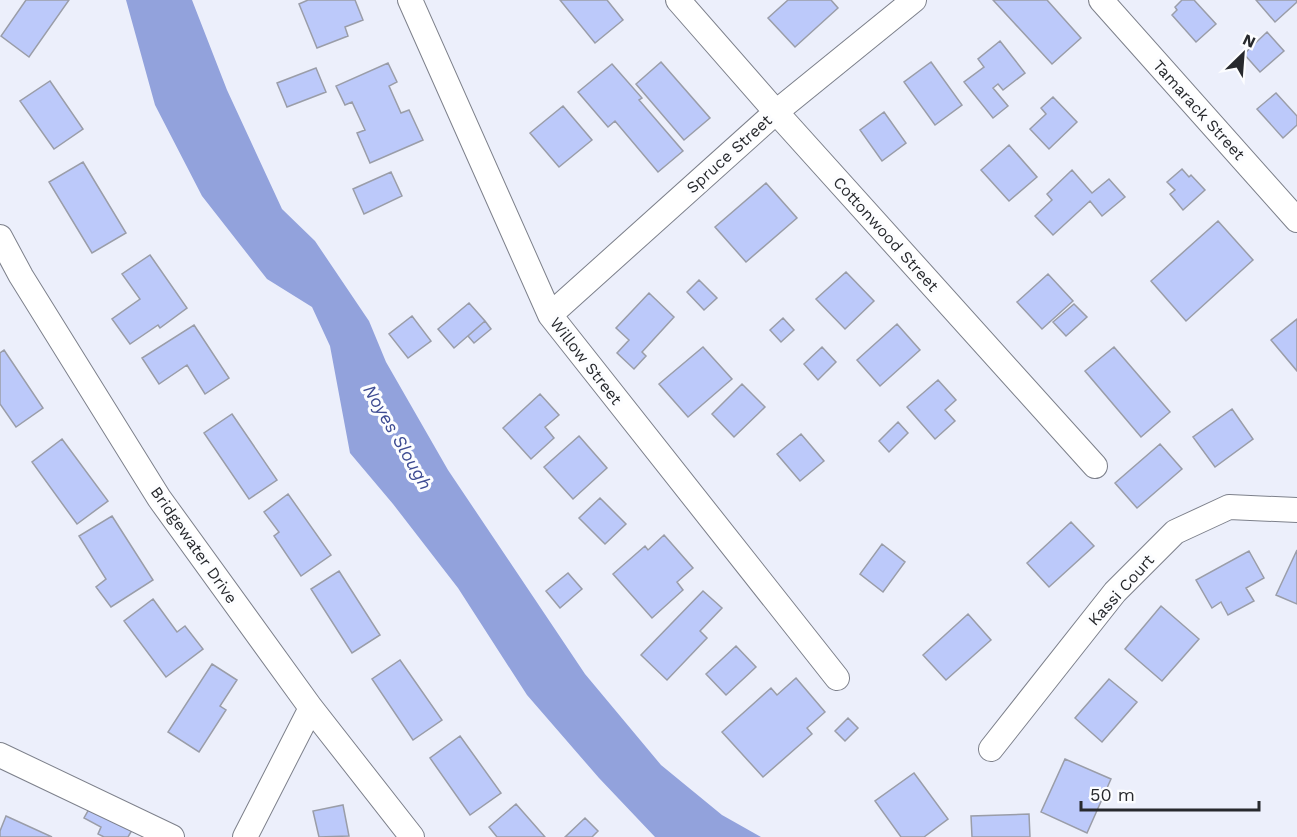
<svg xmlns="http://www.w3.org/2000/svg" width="1297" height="837" font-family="'Work Sans',sans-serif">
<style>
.water{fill:#92a2dc}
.building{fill:#bcc9fa;stroke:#9a9da8;stroke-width:1.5}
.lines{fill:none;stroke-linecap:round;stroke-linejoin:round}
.minor-casing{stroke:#7d808b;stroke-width:26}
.minor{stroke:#fff;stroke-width:24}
.labels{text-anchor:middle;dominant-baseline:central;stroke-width:6;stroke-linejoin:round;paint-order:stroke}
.street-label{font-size:16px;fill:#27292d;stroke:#fcfdff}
.water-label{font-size:18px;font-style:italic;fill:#3d4b92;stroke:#fcfdff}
</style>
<rect width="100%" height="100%" fill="#eceffb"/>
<path class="water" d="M126,0H192L227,90L282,209L315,241L369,321L386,362L448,470L585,674L661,765L722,815L761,837H655L599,778L527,695L458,588L393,504L350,453L330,346L312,307L267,279L202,196L155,105Z"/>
<path class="building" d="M26,0H69L29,57L1,36Z
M308,0H355L363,20L345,27L348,36L317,48L299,4Z
M560,0H607L623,20L595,43Z
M788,0H831L838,8L795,47L768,18Z
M993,0H1047L1081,38L1052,64Z
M1182,0H1194L1216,24L1196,42L1172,15L1177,10L1175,7Z
M1256,0H1296L1297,2L1275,22Z
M1267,32L1284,51L1260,72L1244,54Z
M1000,41L1025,73L1003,90L998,84L993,88L1008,106L993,118L964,82L984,67L978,59Z
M661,62L710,118L684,140L636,84Z
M931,62L962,105L935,125L904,82Z
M388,63L397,82L389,86L401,113L409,110L423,140L370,163L357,133L365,130L352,102L345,105L336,86Z
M612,64L642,98L639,100L683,151L658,172L615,121L608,127L578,92Z
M316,68L326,92L287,107L277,83Z
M50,81L83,129L54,149L20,101Z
M1276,93L1297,116V125L1283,138L1257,109Z
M1053,97L1077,122L1049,149L1030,129L1046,114L1041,108Z
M563,106L592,140L559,167L530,133Z
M884,112L906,143L882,161L860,130Z
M1009,145L1037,177L1009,201L981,170Z
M83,162L126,233L92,253L49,182Z
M1182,169L1189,177L1191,175L1205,190L1183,210L1170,194L1175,190L1167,182Z
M1072,170L1092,193L1109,179L1125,197L1102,216L1090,201L1053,235L1035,216L1052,200L1047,194Z
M391,172L402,196L364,214L353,189Z
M766,183L797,218L746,262L715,227Z
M1218,221L1253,260L1186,321L1151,281Z
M150,255L187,308L160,328L158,325L130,344L112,319L140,299L122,274Z
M846,272L874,301L845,329L816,299Z
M1048,274L1073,301L1042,329L1017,302Z
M699,280L717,298L704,310L687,292Z
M649,293L674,317L642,352L646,356L634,369L617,353L629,340L616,328Z
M469,303L485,321L454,348L438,329Z
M1074,304L1087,317L1066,336L1053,322Z
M412,316L431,341L408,358L389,334Z
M783,318L794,330L781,342L770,330Z
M1297,319V371L1271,340Z
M485,321L491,329L474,343L468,336Z
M897,324L920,350L880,386L857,360Z
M194,325L229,378L205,394L187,365L159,384L142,358Z
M703,347L732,379L688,417L659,384Z
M822,347L836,362L818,380L804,364Z
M1114,347L1170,412L1141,437L1085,371Z
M4,350L43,408L16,427L0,404V353Z
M938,380L956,400L945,410L955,421L935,439L907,407Z
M742,384L765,407L734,437L712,414Z
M540,394L559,415L545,427L554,438L531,459L503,428Z
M1232,409L1253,439L1215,467L1193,437Z
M232,414L277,480L249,499L204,433Z
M898,422L908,433L889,452L879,441Z
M801,434L824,461L800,481L777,454Z
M579,436L607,468L573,499L544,467Z
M62,439L108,501L77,524L32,462Z
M1160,444L1182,469L1137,508L1115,483Z
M288,494L331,555L301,576L274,536L279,532L264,512Z
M600,498L626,524L605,544L579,518Z
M112,516L153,580L111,607L96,587L106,579L79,536Z
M1071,522L1094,546L1049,587L1027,563Z
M664,535L693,568L677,582L683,590L652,618L613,574L645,546L648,550Z
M882,544L905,562L883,592L860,574Z
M1297,550V604L1276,595Z
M1249,551L1264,578L1246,588L1254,601L1228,615L1221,602L1212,608L1196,580Z
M339,571L380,635L352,653L311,589Z
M568,573L582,589L560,608L546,591Z
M703,591L722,608L700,631L707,638L667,680L641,655Z
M153,599L177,632L185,626L203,649L166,677L124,621Z
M1161,606L1199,639L1162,681L1125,649Z
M968,614L991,640L946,680L923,655Z
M736,646L756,667L726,695L706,674Z
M400,660L442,720L413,740L372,679Z
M212,664L237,680L220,706L226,710L199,752L168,732Z
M796,678L825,712L807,728L812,734L763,777L722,732L771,688L777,695Z
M1109,679L1137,702L1102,742L1075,718Z
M848,718L858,728L845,741L835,731Z
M460,736L501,793L470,815L430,758Z
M1065,759L1111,779L1087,833L1041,812Z
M914,773L948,819L924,837H901L875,801Z
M93,802L135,825L128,837H104L98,834L101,827L84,818Z
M516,804L545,837H497L489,827Z
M343,805L349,836L319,837L313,811Z
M1029,814L1030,837H972L971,816Z
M6,816L52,837H0V831Z
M585,818L598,831L592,837H565Z"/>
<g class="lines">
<defs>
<path id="minor" d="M410,0L550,315L837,678
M678,0L776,112L1095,466
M1101,0L1297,220
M0,237L21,276L159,498L311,708L412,837
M550,315L776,112L914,0
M991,749L1115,592L1175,532L1229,507L1297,510
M0,755L172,837
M245,837L311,708"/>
</defs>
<use href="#minor" class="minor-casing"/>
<use href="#minor" class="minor"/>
</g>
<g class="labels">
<g class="street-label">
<text transform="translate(1199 110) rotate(48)">Tamarack Street</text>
<text transform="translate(729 154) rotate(-42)">Spruce Street</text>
<text transform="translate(886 234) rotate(48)">Cottonwood Street</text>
<text transform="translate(586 361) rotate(52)">Willow Street</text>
<text transform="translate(194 545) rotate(55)">Bridgewater Drive</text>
<text transform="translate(1121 590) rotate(-48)">Kassi Court</text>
</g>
<g class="water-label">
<text transform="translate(398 437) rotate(60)">Noyes Slough</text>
</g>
</g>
<g transform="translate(1243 54) rotate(25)" stroke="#fcfdff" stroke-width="4.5" paint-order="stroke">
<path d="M0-4.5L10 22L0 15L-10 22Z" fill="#27292d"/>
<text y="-9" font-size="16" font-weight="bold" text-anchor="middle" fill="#27292d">N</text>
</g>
<path d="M1081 801v9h178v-9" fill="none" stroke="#27292d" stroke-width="3"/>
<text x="1090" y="801" font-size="18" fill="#27292d" stroke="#fcfdff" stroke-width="4.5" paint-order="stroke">50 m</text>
</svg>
